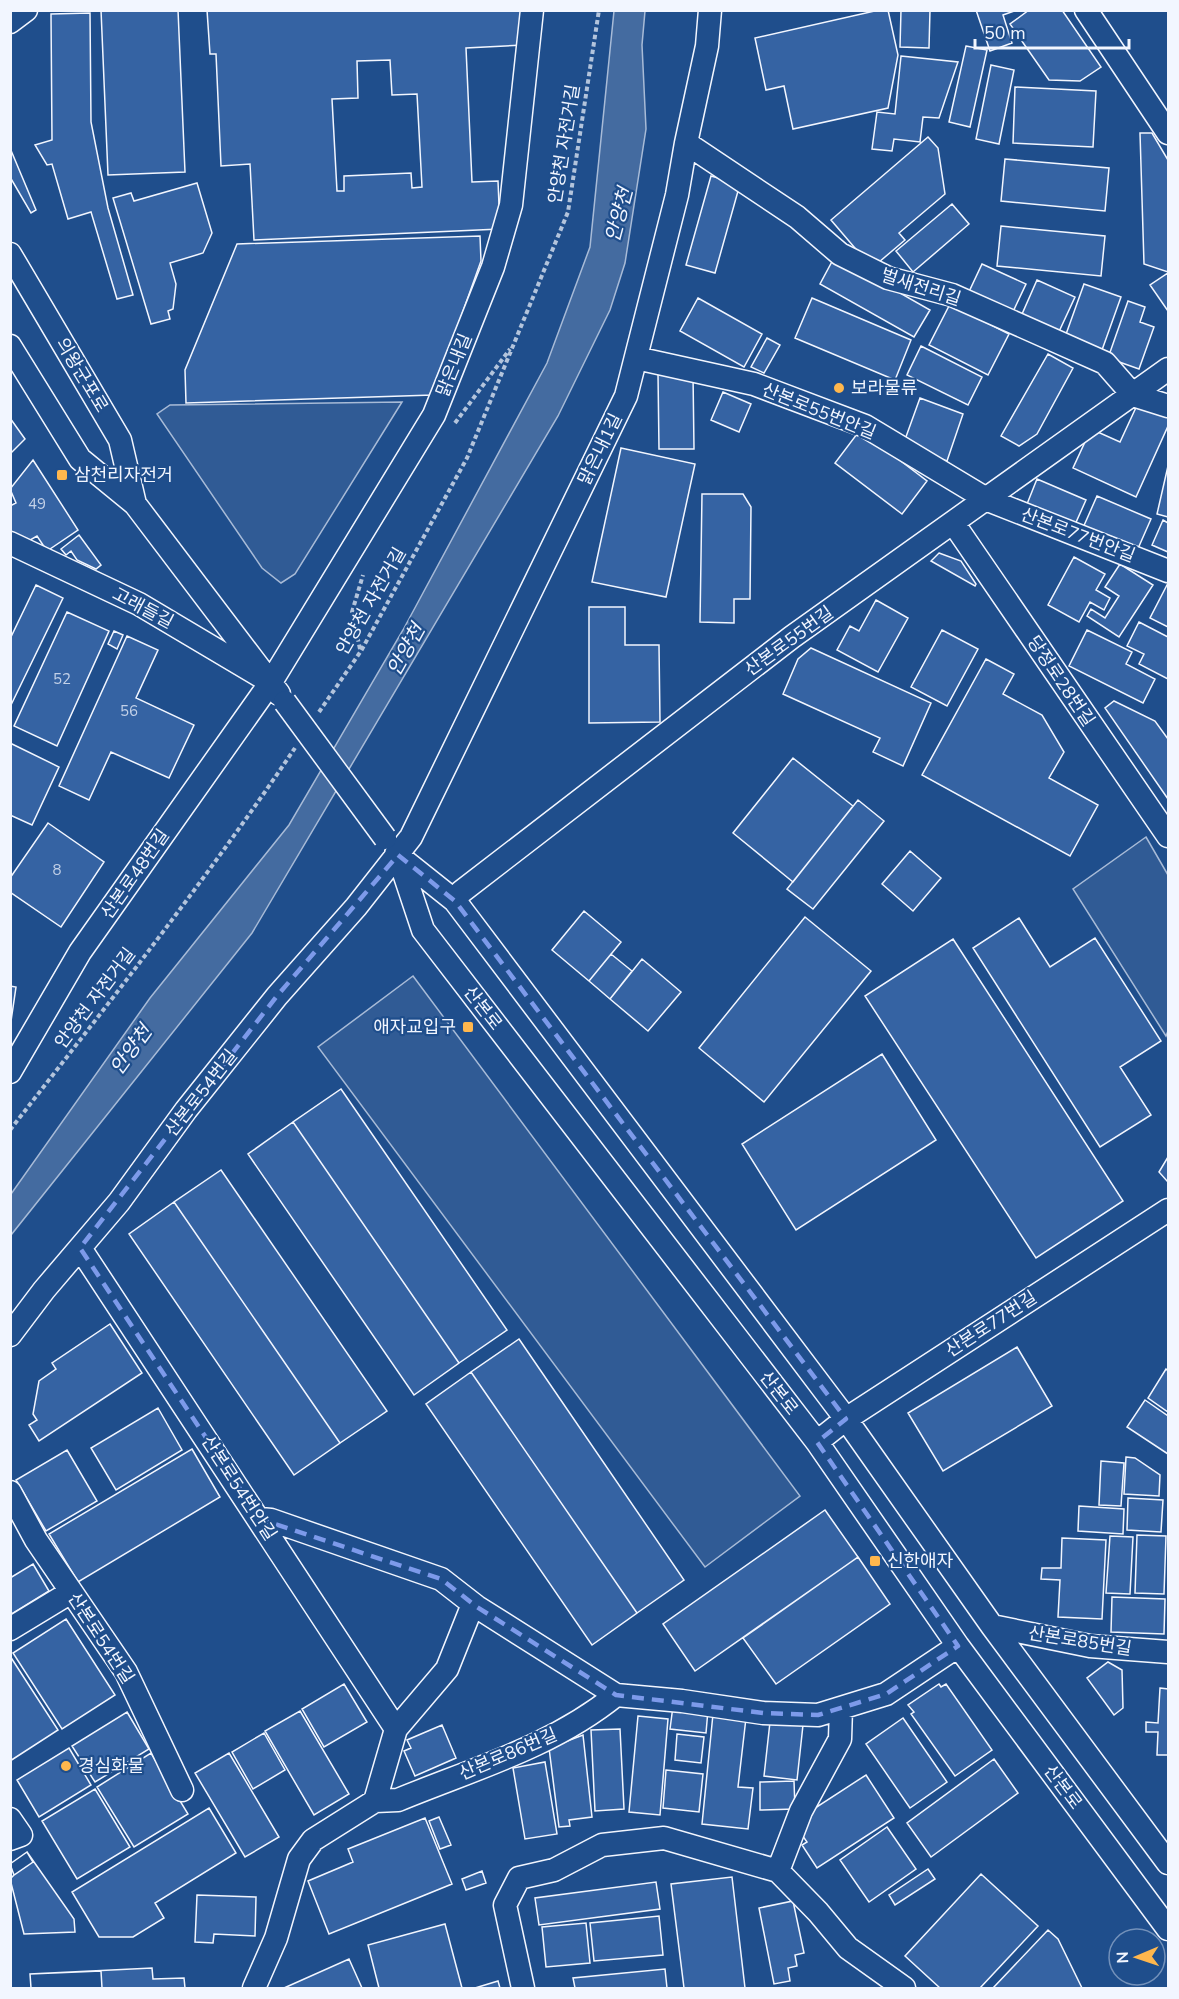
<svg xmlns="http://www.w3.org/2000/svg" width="1179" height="1999" font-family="'Nunito Sans','Noto Sans KR',sans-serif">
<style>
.built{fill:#305b95;stroke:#a8bbd7;stroke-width:1.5}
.water{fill:#446ba0;stroke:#a8bbd7;stroke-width:1.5}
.building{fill:#3563a3;stroke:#f2f6ff;stroke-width:1.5;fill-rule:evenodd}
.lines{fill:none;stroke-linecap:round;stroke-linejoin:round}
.minor-casing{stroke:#f2f6ff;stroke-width:25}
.path{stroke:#b3c4dc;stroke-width:4;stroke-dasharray:4.5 3;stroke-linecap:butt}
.minor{stroke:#1f4e8c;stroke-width:22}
.minor-bridge-casing{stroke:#f2f6ff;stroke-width:25;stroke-linecap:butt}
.minor-bridge{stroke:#1f4e8c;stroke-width:22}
.marked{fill:none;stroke:#7d9aea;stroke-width:4.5;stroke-dasharray:12 8;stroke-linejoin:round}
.poi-dot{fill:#ffb74d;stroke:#1f4e8c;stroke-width:2}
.labels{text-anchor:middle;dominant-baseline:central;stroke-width:4.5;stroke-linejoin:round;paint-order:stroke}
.number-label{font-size:15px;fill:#c3d1e8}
.street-label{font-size:18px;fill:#f2f6ff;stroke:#1f4e8c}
.poi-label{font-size:18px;fill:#f2f6ff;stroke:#1f4e8c;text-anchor:start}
.water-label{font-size:20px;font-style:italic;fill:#f2f6ff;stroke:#1f4e8c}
</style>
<rect width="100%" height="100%" fill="#1f4e8c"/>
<path class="built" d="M402,402L295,574L281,583L262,568L157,414L170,405Z
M1146,837L1168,875V1031L1166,1036L1073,889Z
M413,976L800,1496L705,1567L318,1047Z"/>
<path class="water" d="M614,11H645L642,45L646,129L625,263L610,310L558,416L252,933L11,1235V1194L150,998L289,825L403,630L547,363L590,247Z"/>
<path class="building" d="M101,10H178L185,172L108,175Z
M207,10H523L524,45L466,48L472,182L498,181L500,229L254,240L250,164L221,166L216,54H210ZM390,60L392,95L417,94L422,187L412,188L411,173L344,176V191H337L332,99L358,98L357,61Z
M879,10H888L898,55L888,108L793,129L784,86L766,90L755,38Z
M901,10H930L929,48L900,47Z
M976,10H1017L1003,15L1012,43L990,51Z
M1029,10H1062L1101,67L1080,81L1049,80L1010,24Z
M90,13L91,122L108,208L133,295L117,299L91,212L68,219L52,164L47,165L35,145L52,140L51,14Z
M966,46L987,50L970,127L949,122Z
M901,56L958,62L939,118L923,117L920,142L894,139L892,151L872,149L877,112L895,114Z
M991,65L1014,70L999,144L976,139Z
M1015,87L1096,91L1093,147L1013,143Z
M1140,133H1152L1168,160V272L1144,264Z
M928,137L938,148L945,194L899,233L905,240L872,268L831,220Z
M10,148L36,210L31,213L10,177Z
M1005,159L1109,168L1105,211L1001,201Z
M711,176L740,184L715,273L686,265Z
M197,183L212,233L203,253L170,263L176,284L173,309L168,311L170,319L151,324L113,198L131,193L134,201Z
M952,204L969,224L913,272L896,251Z
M1001,226L1105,236L1101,276L997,266Z
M480,236L481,261L433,395L186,403L185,370L237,244Z
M835,256L930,310L914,337L820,284Z
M982,264L1026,284L1011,316L967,296Z
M1168,273V311L1150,285Z
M1037,280L1075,297L1056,338L1019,321Z
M1084,284L1121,297L1102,350L1065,337Z
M698,298L762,334L744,367L680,331Z
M812,298L911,340L895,380L795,338Z
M1128,301L1145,307L1140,322L1154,327L1139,369L1108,358Z
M950,304L1009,334L988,375L929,345Z
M767,338L780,345L764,373L751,367Z
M921,346L982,377L968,405L907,375Z
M1048,354L1073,368L1037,434L1019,446L1001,436Z
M658,374H693L694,449H659Z
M723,392L751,404L739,432L711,420Z
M920,398L963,414L947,461L903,445Z
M1139,401L1168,415V426L1136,497L1073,468L1091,429L1120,442Z
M10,418L25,439L10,454Z
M860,430L927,481L902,514L835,463Z
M621,448L695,464L666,597L592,582Z
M33,460L78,530L47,551L37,536L25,543L15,539L10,531V506L16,503L10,489Z
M1168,466V517L1157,514Z
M1037,479L1086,500L1073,529L1025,509Z
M702,494H743L751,507L750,599H734V623L700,622Z
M1097,496L1151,519L1136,553L1082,530Z
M1163,520L1168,523V552L1152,545Z
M79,535L101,565L96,569L77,560L71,551L66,555L61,549Z
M939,553L961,561L976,584L975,586L931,561Z
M1074,557L1105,574L1096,590L1110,598L1104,610L1090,602L1079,622L1048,605Z
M1120,564L1153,585L1119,637L1087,616L1091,609L1105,618L1119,596L1105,587Z
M1168,583V627L1150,618Z
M36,585L63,598L10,707V639Z
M876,600L908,618L878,672L837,650L850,626L859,631Z
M589,607H625V645H659L660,722L589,723Z
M67,612L109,631L57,746L14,726Z
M1139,622L1168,637V679L1139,664L1144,654L1127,646Z
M942,630L978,649L947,706L911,687Z
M1087,630L1132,652L1126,664L1155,679L1143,703L1069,666Z
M114,631L123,635L117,649L108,644Z
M127,636L158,650L136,698L194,725L169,778L111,752L89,800L59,786Z
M811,648L931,703L903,766L873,752L880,738L783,694L798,659Z
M986,659L1014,674L1003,694L1042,715L1064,752L1049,778L1098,805L1070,856L922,775Z
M1114,701L1155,721L1168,739V799L1105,708Z
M10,743L59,767L32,825L10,815Z
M793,758L853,806L793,882L733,833Z
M858,800L884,821L813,909L787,889Z
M48,823L104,862L61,927L10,892V878Z
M910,851L941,878L913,911L882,884Z
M584,911L621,942L589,981L552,950Z
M805,917L871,971L764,1102L699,1048Z
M1019,918L1050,967L1095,938L1161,1041L1120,1067L1151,1115L1100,1147L973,948Z
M953,939L1123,1201L1036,1258L865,996Z
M611,954L632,971L610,999L589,981Z
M642,959L681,992L648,1031L610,999Z
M10,986L16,987L10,1028Z
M882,1054L936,1140L796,1230L742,1144Z
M341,1089L507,1330L459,1363L293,1122Z
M293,1122L459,1363L414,1395L248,1154Z
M1168,1157V1180L1167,1181L1159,1172Z
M221,1170L387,1411L340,1443L174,1202Z
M174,1202L340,1443L294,1475L129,1234Z
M110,1324L142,1373L39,1441L29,1425L37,1420L33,1414L39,1381L56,1369L52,1363Z
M519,1339L684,1580L637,1613L471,1372Z
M1017,1347L1052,1406L943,1471L908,1413Z
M1166,1369L1168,1371V1412L1148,1398Z
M471,1372L637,1613L592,1645L426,1404Z
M1145,1400L1168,1416V1454L1127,1427Z
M158,1408L182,1450L116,1490L91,1448Z
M192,1449L220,1497L78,1582L49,1534Z
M67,1450L97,1501L46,1531L16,1480Z
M1126,1457L1135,1458L1160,1475L1159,1496L1124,1494Z
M1101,1461L1124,1463L1121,1506L1099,1505Z
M1128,1498L1163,1500L1161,1532L1127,1530Z
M1079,1506L1124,1509L1123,1534L1078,1531Z
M825,1510L858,1557L695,1671L663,1624Z
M1137,1535L1166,1536L1164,1594L1135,1593Z
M1110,1536L1133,1537L1130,1594L1106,1593Z
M1062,1538L1106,1540L1102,1619L1058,1617L1060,1580L1041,1579L1042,1568H1061Z
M858,1557L890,1604L776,1684L743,1638Z
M33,1564L49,1591L10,1615V1578Z
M1112,1597L1165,1599L1164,1634L1111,1632Z
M66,1619L115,1695L62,1729L13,1653Z
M10,1656L58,1730L10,1761Z
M1108,1662L1122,1670L1123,1708L1114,1715L1087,1678Z
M344,1684L367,1722L324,1747L302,1709Z
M939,1684L941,1687L946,1684L992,1750L955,1776L911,1714L914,1712L908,1705Z
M1160,1688L1168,1689V1755H1157L1158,1732H1146V1722L1158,1723Z
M673,1706L708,1710L706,1733L670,1729Z
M300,1711L349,1794L314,1815L265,1731Z
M127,1712L149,1749L95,1782L72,1746Z
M713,1714L746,1718L738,1787L753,1788L748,1829L702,1824Z
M638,1716L668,1719L660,1815L629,1812Z
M903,1718L947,1782L910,1808L866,1744Z
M770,1722L803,1725L797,1780L764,1776Z
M442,1725L456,1758L415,1776L404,1751L411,1748L407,1740Z
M620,1729L624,1809L595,1811L591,1730Z
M264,1733L285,1770L253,1789L232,1752Z
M677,1734L704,1737L701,1763L675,1760Z
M583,1735L592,1817L569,1820L570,1826L559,1827L549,1748Z
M69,1748L91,1785L39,1817L17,1780Z
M151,1753L188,1814L134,1847L97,1787Z
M229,1753L279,1837L245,1857L195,1773Z
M994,1759L1018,1793L931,1857L907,1823Z
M545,1762L557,1834L525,1839L513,1768Z
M666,1770L703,1774L699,1812L663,1808Z
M866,1775L894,1818L817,1868L802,1845L807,1842L802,1835L812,1810Z
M794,1781L795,1809L760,1810V1782Z
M95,1789L130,1847L77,1879L42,1821Z
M209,1808L236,1853L155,1903L164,1918L133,1937H99L72,1892Z
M439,1817L451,1845L440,1849L429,1821Z
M425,1818L452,1884L329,1934L308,1881L353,1862L348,1849Z
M887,1827L916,1869L869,1902L840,1860Z
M27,1852L33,1862L14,1875L10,1864Z
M27,1852L74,1919L75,1932L24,1934L10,1879L14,1875L10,1864Z
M928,1869L935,1879L895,1905L889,1895Z
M482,1871L486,1883L466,1890L462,1879Z
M981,1874L1038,1926L980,1988H940L905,1956Z
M732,1877L745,1988H684L671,1884Z
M656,1882L660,1909L539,1925L535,1898Z
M197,1895L256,1897L255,1936L214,1934L213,1943L195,1942Z
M793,1901L804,1953L795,1955L797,1966L788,1968L790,1981L774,1984L759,1908Z
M659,1916L663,1955L594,1961L590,1923Z
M586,1923L590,1963L546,1967L542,1927Z
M445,1924L462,1988H379L368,1945Z
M1048,1930L1058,1939L1082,1988H993Z
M349,1959L362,1988H284Z
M152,1968L153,1979L184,1978L185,1988H31L30,1974Z
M665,1969L667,1988H575L573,1978Z
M101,1971L102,1988H31L30,1974Z
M498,1981L500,1988H475Z"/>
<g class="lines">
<defs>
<path id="minor" d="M1086,10L1168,133
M10,22L26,10
M686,143L797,217L840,254L888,278L952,295L1105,363L1133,395L1168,406
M10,254L120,440L135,504
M10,346L80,459L135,504L279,694
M636,358L754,384L865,426L988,500L1168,571
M954,524L1168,836
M10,543L139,604L262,677
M396,854L455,901L846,1419L992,1626L1168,1863
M398,855L423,930L817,1442L958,1646L1168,1929
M455,901L461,892L792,637L1168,369
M10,1072L80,952L271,682L434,415L493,267L511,205L532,10
M80,1248L396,1729
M10,1335L44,1290L119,1202L186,1110L277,996L356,907L411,837L626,396L677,195L686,143L707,46L710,10
M817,1442L846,1419L1168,1210
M10,1492L36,1540L126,1672L182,1790
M260,1519L271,1520L441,1579L477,1607L616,1695
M992,1626L1090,1646L1168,1652
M10,1629L71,1592
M375,1801L396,1729L447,1669L473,1604
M10,1819L21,1835L10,1839
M778,1871L818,1912L848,1948L904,1988
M254,1988L276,1938L299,1859L313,1840L375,1801L398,1800C473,1769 552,1747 616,1695L682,1701L763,1713L818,1715L886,1694L958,1646
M523,1988L505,1905L519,1878L554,1870L602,1845L664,1838L778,1871L801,1811L840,1739L841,1708"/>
</defs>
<use href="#minor" class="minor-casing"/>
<path class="path" d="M455,423L510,349
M360,649L352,612L363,575
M319,712L361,651L467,458L568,212L599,10
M10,1130C108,1004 206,880 295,748"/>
<use href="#minor" class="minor"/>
<defs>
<path id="minor-bridge" d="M285,702L385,838"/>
</defs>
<use href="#minor-bridge" class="minor-bridge-casing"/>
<use href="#minor-bridge" class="minor-bridge"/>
</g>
<path class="marked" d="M398,855L455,901L846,1419L817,1442L958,1646L886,1694L818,1715L763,1713L616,1695L477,1607L441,1579L260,1519L80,1248L277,996Z"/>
<g class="poi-dot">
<circle cx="839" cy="388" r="6"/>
<rect x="56" y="469" width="12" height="12" rx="3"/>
<rect x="462" y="1021" width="12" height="12" rx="3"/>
<rect x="869" y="1555" width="12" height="12" rx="3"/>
<circle cx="66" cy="1766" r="6"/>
</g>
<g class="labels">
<g class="number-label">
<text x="37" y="504">49</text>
<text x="62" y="679">52</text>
<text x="129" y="711">56</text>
<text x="57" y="870">8</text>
</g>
<g class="street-label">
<text transform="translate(564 144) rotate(-81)">안양천 자전거길</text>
<text transform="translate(921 287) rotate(18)">벌새전리길</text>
<text transform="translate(454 365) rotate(-68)">맑은내길</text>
<text transform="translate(82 375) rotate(59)">의왕군포로</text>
<text transform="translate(819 411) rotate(22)">산본로55번안길</text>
<text transform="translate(600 449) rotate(-64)">맑은내1길</text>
<text transform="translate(1078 535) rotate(21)">산본로77번안길</text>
<text transform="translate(371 601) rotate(-60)">안양천 자전거길</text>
<text transform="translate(143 608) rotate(28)">고래들길</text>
<text transform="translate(789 641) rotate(-36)">산본로55번길</text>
<text transform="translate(1061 681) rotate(56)">당정로28번길</text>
<text transform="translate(135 874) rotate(-55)">산본로48번길</text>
<text transform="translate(95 998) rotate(-53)">안양천 자전거길</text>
<text transform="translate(483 1008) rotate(52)">산본로</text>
<text transform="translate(201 1093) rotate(-52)">산본로54번길</text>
<text transform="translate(991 1324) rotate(-33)">산본로77번길</text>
<text transform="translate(779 1393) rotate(52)">산본로</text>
<text transform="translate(239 1488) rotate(57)">산본로54번안길</text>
<text transform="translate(101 1638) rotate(57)">산본로54번길</text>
<text transform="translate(1080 1641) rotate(9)">산본로85번길</text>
<text transform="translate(508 1754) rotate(-23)">산본로86번길</text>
<text transform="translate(1063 1787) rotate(53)">산본로</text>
</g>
<g class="poi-label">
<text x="851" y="388">보라물류</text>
<text x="74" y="475">삼천리자전거</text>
<text x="456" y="1027" text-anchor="end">애자교입구</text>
<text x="887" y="1561">신한애자</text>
<text x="78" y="1766">경심화물</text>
</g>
<g class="water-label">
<text transform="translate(619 215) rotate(-75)">안양천</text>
<text transform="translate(406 650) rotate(-61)">안양천</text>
<text transform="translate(131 1050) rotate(-54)">안양천</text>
</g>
</g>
<rect width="1179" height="1999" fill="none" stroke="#f2f6ff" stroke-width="24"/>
<g transform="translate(1137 1957) rotate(268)"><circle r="28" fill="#1f4e8c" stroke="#7391ba" stroke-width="1.5"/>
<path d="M0-4.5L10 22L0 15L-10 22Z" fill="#ffb74d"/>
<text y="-9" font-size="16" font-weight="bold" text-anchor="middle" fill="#f2f6ff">N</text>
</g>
<path d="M975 39v9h154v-9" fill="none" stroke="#f2f6ff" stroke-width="3"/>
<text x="984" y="39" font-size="18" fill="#f2f6ff" stroke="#1f4e8c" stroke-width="4.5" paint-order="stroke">50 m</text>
</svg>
